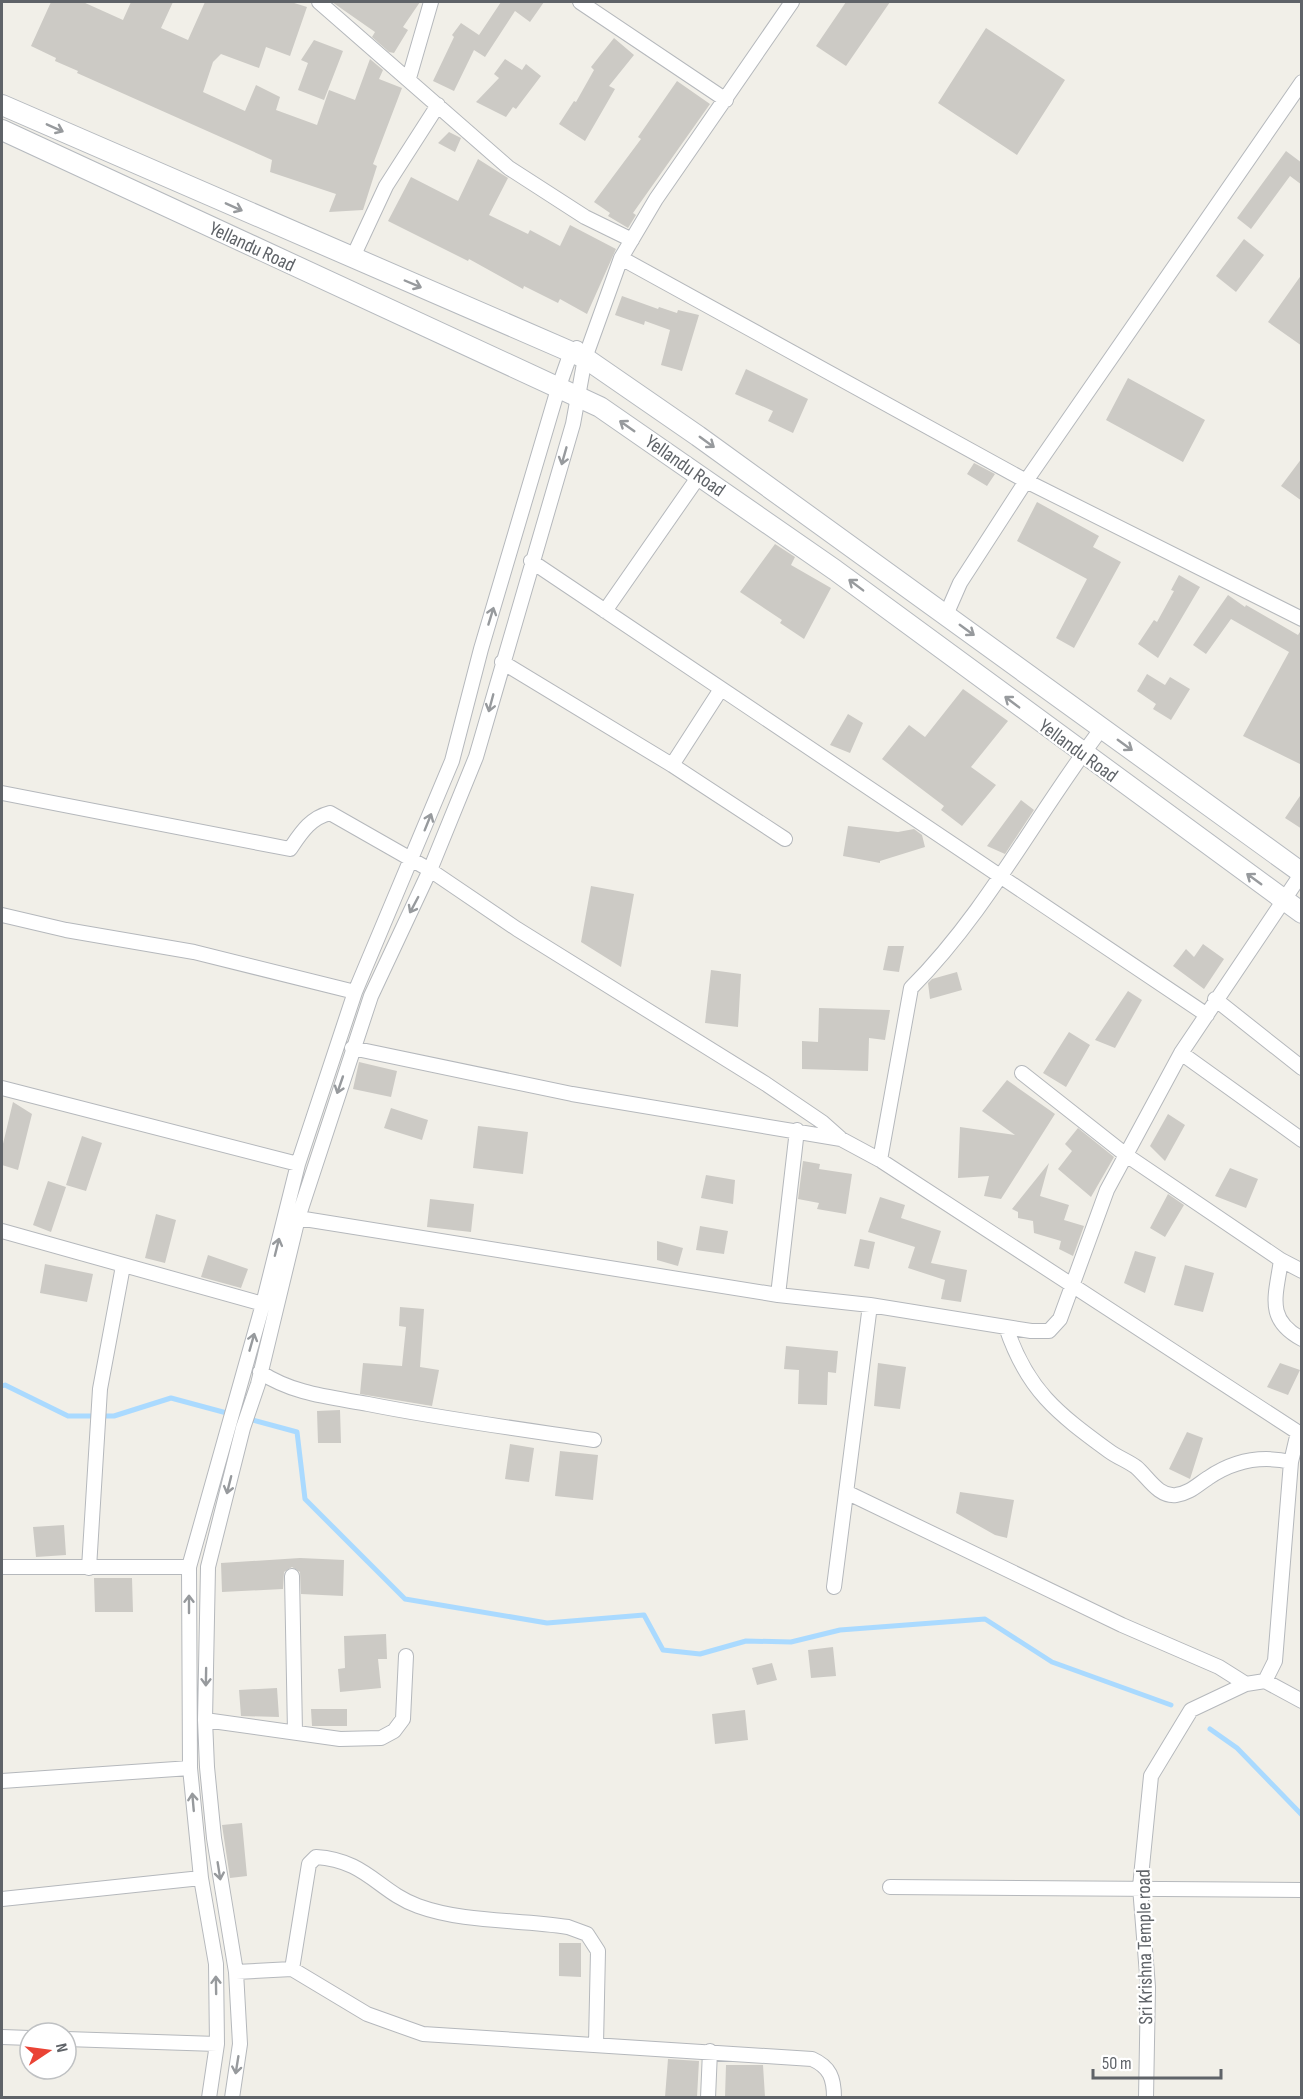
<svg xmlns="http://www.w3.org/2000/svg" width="1303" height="2099" font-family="'Sofia Sans Condensed',sans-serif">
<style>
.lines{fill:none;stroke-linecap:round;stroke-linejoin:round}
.stream{stroke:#aadaff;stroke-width:5}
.building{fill:#cccac5}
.street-casing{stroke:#b5b8bc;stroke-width:16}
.secondary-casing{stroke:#b6babf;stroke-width:22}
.street{stroke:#fff;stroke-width:14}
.secondary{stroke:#fff;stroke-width:20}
.oneway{stroke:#979a9d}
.labels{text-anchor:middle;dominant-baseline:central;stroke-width:4.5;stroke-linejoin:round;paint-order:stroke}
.street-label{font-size:20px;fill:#5f6368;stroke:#fff}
</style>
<rect width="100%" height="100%" fill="#f1efe8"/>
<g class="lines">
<path class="stream" d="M2,1386L5,1385L68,1416H114L171,1398L297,1432L305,1499L405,1599L547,1623L644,1615L663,1650L700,1654L746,1641L791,1642L840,1630L985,1619L1052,1662L1171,1705
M1210,1729L1237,1748L1302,1815"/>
</g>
<path class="building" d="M51,2H83L123,20L131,2H173L161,28L188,40L205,2H291L307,7L290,56L266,47L259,68L221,54L213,62L203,92L245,111L256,85L280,97L276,110L317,125L329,90L355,100L370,59L383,70L379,79L402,88L373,164L377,166L363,210L329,212L336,194L270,172L272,160L77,73L78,71L55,61L56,58L31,46Z
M332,2H420L403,27L408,30L394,53L389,52L372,37L375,32Z
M501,2H544L530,22L515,11L485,57L474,50L454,91L433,81L454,37L452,35L461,23L479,35Z
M846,2H890L846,66L816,46Z
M986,28L1065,80L1017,155L938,103Z
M614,38L634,55L609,86L615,89L585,141L559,124L574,101L576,102L594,70L591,67Z
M314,40L343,51L324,100L298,90L308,63L301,60Z
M505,59L522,70L526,64L541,76L516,109L513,107L506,117L476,102L499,78L494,74Z
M677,81L710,104L633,213L636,215L628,228L608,216L610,213L594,202L641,139L638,137Z
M449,132L461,138L455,152L438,143Z
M1286,151L1302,163V185L1290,176L1251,229L1237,218Z
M478,159L508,178L489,215L528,234L530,230L560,246L570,225L616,249L587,314L560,299L558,303L524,286L523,289L469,259L468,261L388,221L411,177L458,201Z
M1244,239L1264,255L1236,292L1216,276Z
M1302,274V346L1268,322Z
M622,296L658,309L659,307L677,313L678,310L699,315L682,371L661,365L670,330L645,321L644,325L615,315Z
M746,369L808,399L793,433L768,421L773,411L735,394Z
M1128,378L1205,420L1183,462L1106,420Z
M1302,458V501L1281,486Z
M974,463L995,474L987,486L967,474Z
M1037,502L1099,536L1093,547L1121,562L1074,648L1056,638L1087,579L1017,541Z
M775,544L795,557L791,565L831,588L804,639L780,623L782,620L740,592Z
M1179,575L1200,587L1158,658L1138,644L1154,620L1157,622L1174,591L1171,590Z
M1228,595L1245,607L1246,605L1298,635L1302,629V765L1243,736L1289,652L1231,619L1206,654L1193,645Z
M1147,674L1165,685L1170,677L1190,689L1171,720L1153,709L1156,704L1137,691Z
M963,689L1008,721L971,767L996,785L962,826L941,810L944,806L882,759L909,725L925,737Z
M848,714L863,723L850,753L830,745Z
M1302,793V829L1285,818Z
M1021,800L1034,810L1005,854L987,846Z
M848,826L898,832L914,829L922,835L925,847L880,861V863L843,856Z
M591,886L634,894L621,967L581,942Z
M1203,944L1224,959L1204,989L1173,966L1186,949L1194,957Z
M888,946H904L899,972L883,970Z
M711,970L741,974L738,1027L705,1023Z
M957,972L962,990L930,999L928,983L932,979Z
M1128,991L1142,1000L1115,1048L1095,1040Z
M819,1008L890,1010L885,1040L869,1038L868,1071L802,1069V1041L818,1042Z
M1069,1032L1090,1045L1066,1087L1043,1073Z
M359,1062L397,1071L391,1097L353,1089Z
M1007,1080L1055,1114L1001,1199L984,1196L989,1176L958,1178L960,1127L1015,1135L982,1111Z
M13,1102L32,1114L18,1170L2,1165V1148Z
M391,1108L428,1120L422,1140L384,1128Z
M1168,1114L1185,1125L1165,1161L1150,1146Z
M478,1126L528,1132L523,1174L473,1168Z
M1078,1128L1114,1157L1091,1197L1058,1169L1072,1151L1065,1144Z
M82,1136L102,1143L86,1191L66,1185Z
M803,1161L820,1164L819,1169L852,1174L846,1214L817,1209L819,1203L798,1199Z
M1049,1163L1040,1196L1069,1205L1064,1220L1084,1226L1073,1256L1059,1249L1061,1241L1034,1233L1033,1221L1018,1218V1212L1012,1209Z
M1230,1168L1258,1179L1246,1208L1215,1196Z
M706,1175L735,1180L733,1204L701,1198Z
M48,1181L66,1187L51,1232L33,1225Z
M1168,1194L1184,1205L1165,1237L1150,1228Z
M880,1197L905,1205L901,1218L941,1231L931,1263L967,1270L961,1302L941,1299L945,1280L908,1268L915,1247L868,1232Z
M430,1199L474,1204L471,1232L427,1227Z
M156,1214L176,1220L165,1263L145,1258Z
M700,1226L728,1231L724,1254L696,1250Z
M860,1239L875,1242L869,1269L854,1266Z
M657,1241L683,1248L678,1266L657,1260Z
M1135,1251L1156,1257L1145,1293L1124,1283Z
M208,1255L248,1269L241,1288L201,1277Z
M45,1264L93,1274L87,1302L40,1293Z
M1185,1265L1214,1273L1203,1312L1174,1305Z
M400,1307L424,1309L420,1367L439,1370L432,1406L360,1394L363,1363L402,1366L406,1327L399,1326Z
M786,1346L838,1351L836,1373L828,1372L827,1405L798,1404L799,1370L784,1369Z
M878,1363L906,1367L900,1409L874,1406Z
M1280,1363L1300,1370L1288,1395L1267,1387Z
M340,1410L341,1443H318L317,1411Z
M1187,1432L1203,1438L1190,1479L1169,1469Z
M510,1444L534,1448L529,1482L505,1479Z
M560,1451L598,1455L593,1500L555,1496Z
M960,1492L1014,1500L1007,1538L995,1535L956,1513Z
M64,1525L66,1555L36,1557L33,1527Z
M300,1558L344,1560L343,1596L301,1594L300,1572L292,1567L284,1572L283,1589L222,1592L221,1563Z
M94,1578H132L133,1612H95Z
M386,1634L387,1659H378L381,1688L340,1692L338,1669L345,1668L344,1636Z
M833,1647L836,1676L811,1678L808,1650Z
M772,1663L777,1680L757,1685L752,1668Z
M277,1688L279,1717L241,1716L239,1690Z
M311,1709H347V1726H312Z
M745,1710L748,1740L715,1744L712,1714Z
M242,1823L247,1876L230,1878L222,1825Z
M559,1943H581V1977L559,1976Z
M668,2059L699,2061L697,2097H665Z
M726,2065H763L765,2097H725Z"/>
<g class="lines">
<defs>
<path id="street" d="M319,2L509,168L585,217L632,240
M580,2L726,100
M409,78L431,2
M621,258L1026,481L1302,619
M352,259L386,186L438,105
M531,561L1207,1015
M605,611L699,476
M946,615L960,583L1026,481L1302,82
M502,662L672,765L785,839
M672,765L721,689
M2,793L290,849C301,833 310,818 330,813L430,870L517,929L766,1084L822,1122L840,1138
M2,915L66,930L194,952L355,992
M1215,999L1302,1068
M352,1048L572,1094L841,1139L880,1160L1302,1435
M1181,1053L1302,1140
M1022,1073L1126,1155L1281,1260L1302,1271
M2,1088L298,1164
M880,1160L911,988C987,912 1037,813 1102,728
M298,1218L778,1295L870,1305L1031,1331H1049L1060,1319L1107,1190L1181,1053L1302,873
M2,1231L263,1304
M1281,1260C1276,1296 1265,1319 1302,1339
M778,1295L797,1130
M1006,1327C1027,1390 1057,1413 1109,1451C1117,1457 1128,1461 1136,1467C1148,1477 1158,1497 1176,1495C1190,1493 1197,1485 1208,1478C1233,1461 1261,1455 1291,1462
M260,1372C293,1394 330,1397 368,1404C443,1419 519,1429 594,1440
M846,1492L1122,1625L1219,1667L1246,1684
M2,1567H189
M89,1568L100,1389L123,1266
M292,1576L295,1732
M834,1587L870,1305
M1265,1681L1302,1701
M205,1720L340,1739L381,1738L394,1731L403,1719L406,1656
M2,1781L190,1768
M890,1887L1302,1890
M2,1899L201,1878
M292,1969L309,1864L316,1857C366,1860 379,1892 418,1906C465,1923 519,1919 568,1927L587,1934L598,1951L596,2044
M236,1972L292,1969L367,2014L423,2034L812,2059C830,2067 834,2078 834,2098
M2,2037L30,2038
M66,2039L217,2044
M209,2098L217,2044L216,1964L201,1878L190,1768L189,1567L263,1304L298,1164L355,992L452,761L481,649L558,389L571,352L577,348
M232,2098L240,2044L236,1972L214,1838L207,1767L205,1720L208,1567L243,1428L258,1384L298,1218L371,996L430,870L476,757L573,424L585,358L621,258L656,199L792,2
M708,2098L710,2051
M1146,2098L1148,1987L1140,1887L1151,1776L1191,1710L1246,1684L1265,1681L1275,1661L1291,1462L1298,1432"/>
<path id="secondary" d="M2,105L585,358L698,436L1302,873
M2,130L600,407L835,570L1302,913"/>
</defs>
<use href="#street" class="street-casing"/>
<use href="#secondary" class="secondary-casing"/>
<use href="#street" class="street"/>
<use href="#secondary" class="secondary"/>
</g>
<defs><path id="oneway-shaft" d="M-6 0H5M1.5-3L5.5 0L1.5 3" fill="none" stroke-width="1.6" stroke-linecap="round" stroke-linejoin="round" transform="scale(1.5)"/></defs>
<g class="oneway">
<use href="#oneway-shaft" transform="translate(55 128) rotate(24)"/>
<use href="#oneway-shaft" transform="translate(234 207) rotate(24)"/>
<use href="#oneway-shaft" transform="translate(413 284) rotate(23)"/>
<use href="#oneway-shaft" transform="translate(627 426) rotate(-145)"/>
<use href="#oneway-shaft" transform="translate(707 442) rotate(36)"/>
<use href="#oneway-shaft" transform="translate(564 456) rotate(106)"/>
<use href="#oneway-shaft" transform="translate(856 585) rotate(-143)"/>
<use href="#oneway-shaft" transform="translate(491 616) rotate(-73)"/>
<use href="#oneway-shaft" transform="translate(967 630) rotate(36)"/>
<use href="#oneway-shaft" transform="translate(1012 702) rotate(-143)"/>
<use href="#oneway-shaft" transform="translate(491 703) rotate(105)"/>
<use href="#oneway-shaft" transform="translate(1125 745) rotate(36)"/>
<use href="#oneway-shaft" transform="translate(428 822) rotate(-68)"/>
<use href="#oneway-shaft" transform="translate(1254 879) rotate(-144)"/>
<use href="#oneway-shaft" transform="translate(414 905) rotate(118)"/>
<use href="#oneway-shaft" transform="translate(340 1085) rotate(109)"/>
<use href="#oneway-shaft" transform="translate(277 1247) rotate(-76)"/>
<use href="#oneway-shaft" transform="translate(252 1342) rotate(-74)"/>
<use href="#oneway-shaft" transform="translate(229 1485) rotate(104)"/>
<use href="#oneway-shaft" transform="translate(189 1604) rotate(-90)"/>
<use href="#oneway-shaft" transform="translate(206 1677) rotate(91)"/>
<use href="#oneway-shaft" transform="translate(193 1802) rotate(-95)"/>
<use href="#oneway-shaft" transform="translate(219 1871) rotate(81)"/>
<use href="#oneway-shaft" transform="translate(216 1985) rotate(-91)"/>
<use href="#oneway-shaft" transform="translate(237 2065) rotate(99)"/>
</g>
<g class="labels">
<g class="street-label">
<text transform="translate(252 247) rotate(25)">Yellandu Road</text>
<text transform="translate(685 466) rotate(35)">Yellandu Road</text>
<text transform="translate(1078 751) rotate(36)">Yellandu Road</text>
<text transform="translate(1145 1947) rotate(-91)">Sri Krishna Temple road</text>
</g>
</g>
<rect width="1303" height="2099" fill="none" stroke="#5f6368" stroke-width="6"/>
<g transform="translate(48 2051) rotate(77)"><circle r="28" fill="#ffffff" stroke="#bfc1c3" stroke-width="1.5"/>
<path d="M0-4.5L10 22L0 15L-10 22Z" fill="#ea4335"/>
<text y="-9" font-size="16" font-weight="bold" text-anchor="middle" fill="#5f6368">N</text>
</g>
<path d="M1093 2069v9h128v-9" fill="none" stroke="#5f6368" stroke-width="3"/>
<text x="1102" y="2069" font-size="18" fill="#5f6368" stroke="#ffffff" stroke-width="4.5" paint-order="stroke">50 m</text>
</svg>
